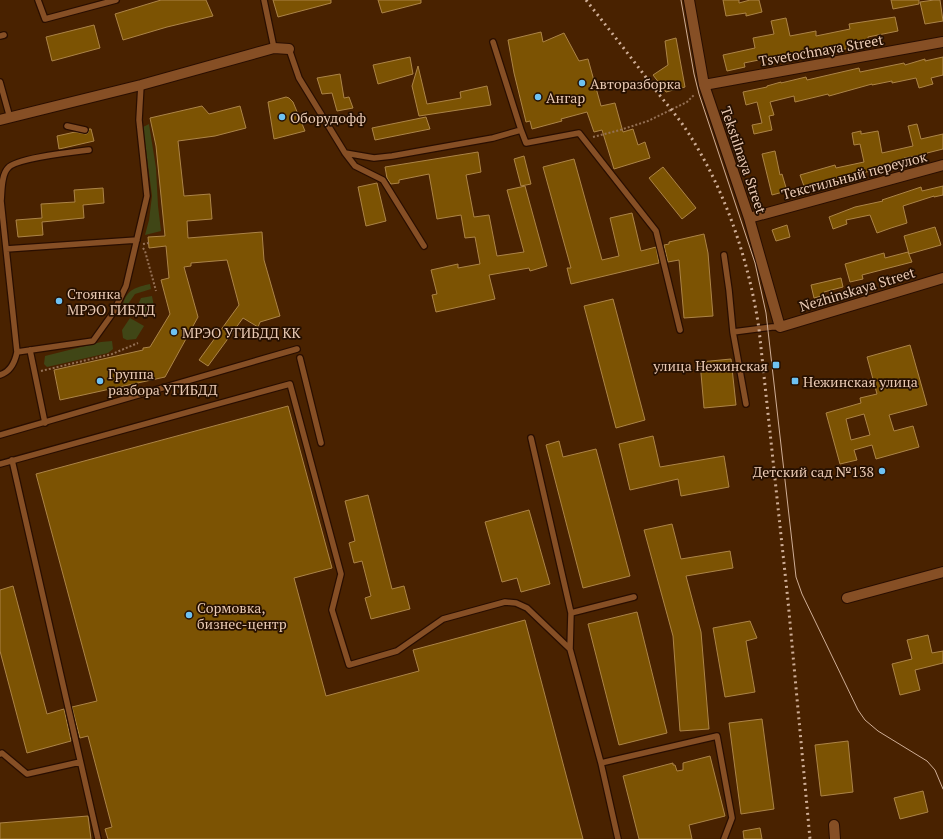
<svg xmlns="http://www.w3.org/2000/svg" width="943" height="839" font-family="'PT Serif',serif">
<style>
.green{fill:#404616}
.building{fill:#7c5303;stroke:#ac8447;fill-rule:evenodd}
.lines{fill:none;stroke-linecap:round;stroke-linejoin:round}
.service-casing{stroke:#290e00;stroke-width:8}
.minor-casing{stroke:#290e00;stroke-width:12}
.path{stroke:#947054;stroke-width:2;stroke-dasharray:2 2;stroke-linecap:butt}
.service{stroke:#864f25;stroke-width:5.5}
.minor{stroke:#864f25;stroke-width:10}
.tram{stroke:#cfae96;stroke-width:1}
.rail{stroke:#cfae96;stroke-width:3;stroke-dasharray:2 4;stroke-linecap:butt}
.poi-dot{fill:#6ec2f3;stroke:#261001;stroke-width:1.5}
.labels{text-anchor:middle;dominant-baseline:central;stroke-width:3.5;stroke-linejoin:round;paint-order:stroke}
.street-label{font-size:14px;fill:#eacab4;stroke:#261001}
.poi-label{font-size:14px;fill:#eacab4;stroke:#261001;text-anchor:start}
</style>
<rect width="100%" height="100%" fill="#492200"/>
<path class="green" d="M149,124L156,168L158,206L161,231L145,235L149,220L152,196L143,127Z
M150,284L151,289L135,294L128,304H123C127,289 137,287 150,284Z
M152,296L155,312L150,317L136,309L141,298Z
M130,318L144,326L136,339L127,340L123,338L122,330Z
M112,341L113,349L108,353L47,367L44,364L45,356L101,342Z"/>
<path class="building" d="M161,0H206L213,16L167,27L123,40L115,14Z
M273,0H331V3L278,17Z
M378,0H421V3L382,13Z
M723,0H739V3L750,0H759L762,12L746,16V13L726,16Z
M891,0H919V4L893,9Z
M934,0H940L943,21L925,24L920,2Z
M895,17L898,31L868,37V41L849,45V48L830,53L828,48L797,54V56L780,59L779,56L744,63L745,67L727,71L723,55L755,48L753,38L774,34L771,21L786,18L790,36L816,31V36L850,29L849,24Z
M94,25L100,48L52,61L46,37Z
M541,32L543,42L564,33L579,61L588,59L601,106L615,103L623,132L633,129L638,145L645,142L650,158L614,169L602,130L594,132L587,112L561,119L562,121L532,129L530,121L526,122L514,73L508,40Z
M676,38L685,87L666,92L653,75L668,65L665,41Z
M410,57L413,74L378,84L373,65Z
M943,57V75L931,78L933,84L919,88L916,78L892,83V81L872,85V84L829,96L828,94L795,102L794,96L770,102L774,115L769,116L772,130L754,134L752,125L762,123L757,102L746,105L743,92L767,87V86L781,82V83L806,77L807,80L859,68L860,72L904,63L905,65L925,59V61Z
M418,66L427,104L461,98L460,92L487,86L491,105L419,116L412,86Z
M340,74L344,98L349,97L353,108L337,111L332,93L322,94L317,78Z
M286,97L289,98L293,102L305,131L274,139L268,102Z
M202,106L209,114L240,106L246,128L215,136L178,141L184,196L210,194L212,219L187,221L188,238L262,232L264,260L280,316L260,322L258,327L243,318L208,366L199,360L239,305L227,260L191,263V266L184,267L198,317L165,377L60,400L54,370L143,350V348L150,347L170,314L161,280L169,278L166,246L149,248L148,237L165,236L156,146L150,118Z
M426,117L430,129L375,140L372,128Z
M917,124L921,139L943,134V149L927,153V154L904,158L905,163L845,177L827,183V182L805,189L800,175L835,165L836,168L864,162L860,144L854,145L852,133L861,131V134L878,131L882,153L913,146L908,126Z
M89,129H91L94,141L59,149L57,136L75,132L86,134L88,133Z
M775,151L780,175L782,174L787,191L772,195L762,154Z
M478,152L481,172L466,175L474,217L489,215L497,256L524,252L507,190L525,186L547,266L530,271L529,268L489,275L495,299L436,312L432,295L437,294L431,270L458,264V268L480,264L475,237L465,238L461,215L437,219L429,174L399,180V183L391,184L387,178L385,167Z
M524,156L531,184L521,186L514,159Z
M574,159L602,260L619,256L610,218L632,213L641,251L656,247L659,263L571,284L567,268H571L543,167Z
M663,167L696,208L682,219L649,178Z
M377,183L386,221L366,226L358,187Z
M943,186V195L934,197V196L903,206L907,223L891,228L877,233L870,215L846,220L847,224L833,229L829,217L855,207L883,201L882,200L921,187L922,191Z
M103,188L104,203L83,205L84,218L42,222L43,235L18,237L16,220L42,218L41,204L75,202L74,190Z
M787,225L790,237L776,241L772,230Z
M935,227L941,245L909,254L904,236Z
M704,234L708,253L713,316L684,318L679,260L668,262L664,245L669,244V242Z
M908,252L912,262L862,275L863,279L850,282L845,264L884,253L885,258Z
M841,278L843,287L824,292L825,295L814,298L811,285Z
M613,299L645,420L616,428L584,306Z
M910,345L927,405L889,415L894,431L913,426L919,447L876,459L872,445L854,450L857,460L840,464L826,413L861,403L860,398L877,394L867,357ZM864,414L870,435L851,440L846,419Z
M731,359L736,405L704,408L700,362Z
M288,406L332,568L294,578L326,696L419,671L413,650L525,620L583,839H108L105,829L112,827L88,736L80,738L72,707L97,701L36,474Z
M653,436L660,467L724,456L729,487L681,496L678,479L630,490L619,444Z
M559,441L563,457L596,449L630,576L583,588L546,445Z
M368,495L392,589L404,586L410,609L371,619L365,598L371,596L362,561L354,563L349,543L355,541L345,501Z
M529,510L550,584L521,592L517,578L502,582L485,522Z
M672,524L681,559L730,551L733,568L686,576L701,632L709,729L680,731L673,636L644,530Z
M13,586L47,714L64,709L71,741L27,753L0,651V590Z
M637,612L667,733L619,745L588,624Z
M750,621L757,638L746,641L755,692L725,697L713,628Z
M928,635L932,653L943,651V663L915,670L920,690L900,695L892,664L912,659L907,640Z
M762,719L774,809L741,814L729,723Z
M848,741L853,792L821,796L815,745Z
M710,756L725,816L689,825L692,839H639L623,776L673,763V765H675L677,771L683,770V763Z
M923,791L928,812L900,819L894,798Z
M88,816L91,839H0V823Z
M760,828L762,839H744L743,831Z"/>
<g class="lines">
<defs>
<path id="service" d="M38,0L45,19L116,0
M264,0L274,48
M0,36L4,35
M493,42L521,130
M289,49L299,78L345,153L355,166L383,180L424,246
M0,82L10,118
M67,126L85,130
M89,150C74,152 16,158 8,168C1,175 2,191 1,201L17,352L93,341L113,313L126,286L147,196L139,120L141,85
M345,153L374,158L392,156L493,138L521,130L526,143L579,133L656,231L680,330
M6,249L137,240
M724,255L729,290L733,332L746,404
M733,332L772,327H780
M30,350L45,423
M300,358L321,443
M0,375C10,372 15,362 17,352
M0,435L297,349
M531,438L571,613L570,649
M12,460L98,839
M0,464L290,384L341,574L332,610L349,665L397,651L443,619L505,602L516,603L527,608L570,649L601,763L618,839
M571,613L634,597
M0,754L2,753L27,774L80,762
M601,763L717,736L732,818L724,839"/>
<path id="minor" d="M689,0L704,85L749,218L780,327L943,278
M704,85L943,42
M0,120L141,85L274,48L289,49
M749,218L943,165
M847,598L943,572
M834,825L835,839"/>
</defs>
<use href="#service" class="service-casing"/>
<use href="#minor" class="minor-casing"/>
<path class="path" d="M593,137L620,130L648,121L687,102L695,94
M143,244L149,243
M143,248L145,251L156,291
M41,371L112,354L138,343"/>
<use href="#service" class="service"/>
<use href="#minor" class="minor"/>
<path class="tram" d="M681,0L694,74L699,94L755,263L766,313L796,577L802,594L858,710L865,720L878,731L927,761L935,770L943,789"/>
<path class="rail" d="M586,0C608,28 630,56 651,84C662,99 675,113 685,128C724,186 749,260 759,329L788,601L810,839"/>
</g>
<g class="poi-dot">
<circle cx="582" cy="83" r="4"/>
<circle cx="538" cy="97" r="4"/>
<circle cx="282" cy="117" r="4"/>
<circle cx="59" cy="301" r="4"/>
<circle cx="174" cy="332" r="4"/>
<rect x="772" y="361" width="8" height="8" rx="2"/>
<circle cx="100" cy="381" r="4"/>
<rect x="791" y="377" width="8" height="8" rx="2"/>
<circle cx="882" cy="471" r="4"/>
<circle cx="189" cy="615" r="4"/>
</g>
<g class="labels">
<g class="street-label">
<text transform="translate(821 50) rotate(-10)">Tsvetochnaya Street</text>
<text transform="translate(744 160) rotate(71)">Tekstilnaya Street</text>
<text transform="translate(854 175) rotate(-15)">Текстильный переулок</text>
<text transform="translate(857 289) rotate(-17)">Nezhinskaya Street</text>
</g>
<g class="poi-label">
<text x="590" y="83">Авторазборка</text>
<text x="546" y="97">Ангар</text>
<text x="290" y="117">Оборудофф</text>
<text x="67" y="293">Стоянка<tspan x="67" dy="16">МРЭО ГИБДД</tspan></text>
<text x="182" y="332">МРЭО УГИБДД КК</text>
<text x="768" y="365" text-anchor="end">улица Нежинская</text>
<text x="108" y="373">Группа<tspan x="108" dy="16">разбора УГИБДД</tspan></text>
<text x="803" y="381">Нежинская улица</text>
<text x="874" y="471" text-anchor="end">Детский сад №138</text>
<text x="197" y="607">Сормовка,<tspan x="197" dy="16">бизнес-центр</tspan></text>
</g>
</g>
</svg>
